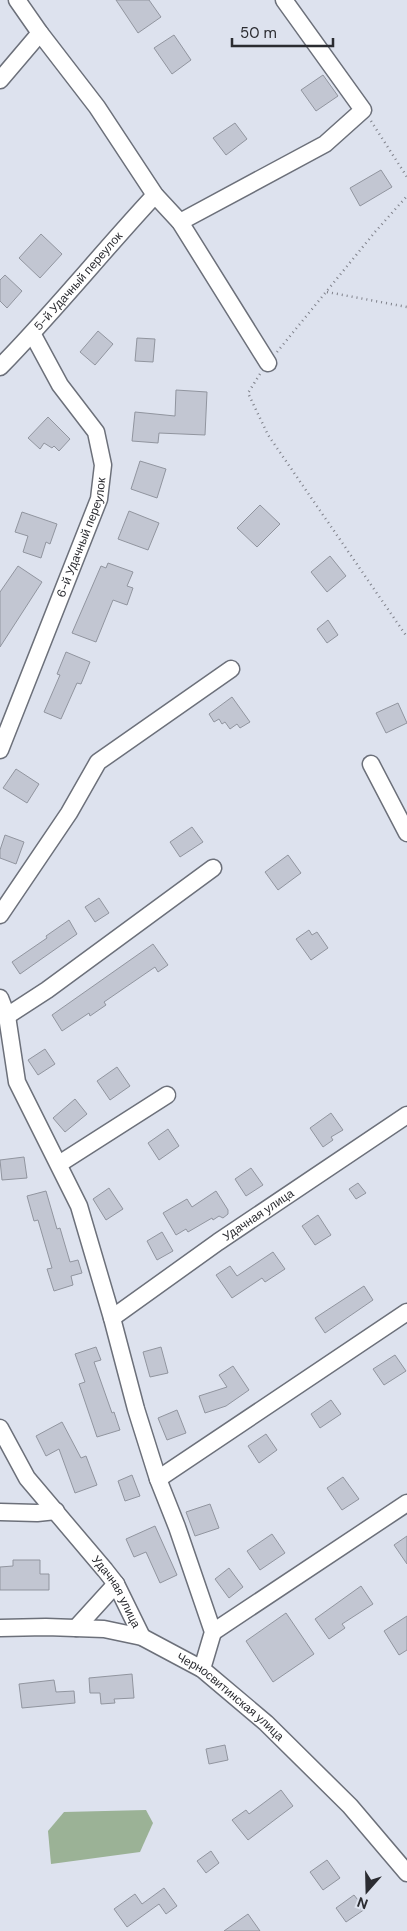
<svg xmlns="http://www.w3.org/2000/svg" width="407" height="1931" font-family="'DM Sans',sans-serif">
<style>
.forest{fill:#9bb296}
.building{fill:#c2c6d2;stroke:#91959f}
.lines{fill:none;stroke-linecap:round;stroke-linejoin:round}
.minor-casing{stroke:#6c707a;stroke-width:19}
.path{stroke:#7f818a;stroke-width:2.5;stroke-dasharray:1 4;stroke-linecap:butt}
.minor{stroke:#fff;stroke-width:16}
.labels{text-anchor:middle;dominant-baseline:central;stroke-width:5;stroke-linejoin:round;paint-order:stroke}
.street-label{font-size:12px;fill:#2b2c31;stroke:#dde2ee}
</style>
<rect width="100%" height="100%" fill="#dde2ee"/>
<path class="forest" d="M146,1810L153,1823L140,1852L51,1864L48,1831L64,1812Z"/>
<path class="building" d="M116,0H149L161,17L138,33Z
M174,35L191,60L172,74L154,48Z
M323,75L338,96L316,111L301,90Z
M235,123L247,139L226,155L213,138Z
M381,170L392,187L360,206L350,188Z
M41,234L62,254L40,278L19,258Z
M5,275L22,291L7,308L0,301V280Z
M98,331L113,344L95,365L80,352Z
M137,338L155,339L153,362L135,361Z
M176,390L207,392L205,435L159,433L158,443L132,441L135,412L175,416Z
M48,417L70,439L59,451L54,446L52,448L44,443L40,449L28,438Z
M140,461L166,469L157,498L131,489Z
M260,505L280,524L257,547L237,528Z
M129,511L159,523L148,550L118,539Z
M22,512L57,524L50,544L46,542L41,558L23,552L28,536L15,532Z
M330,556L346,576L327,592L311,572Z
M108,563L133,572L127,586L133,588L127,605L113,600L96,642L72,633L101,566L106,568Z
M18,566L42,582L0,647V592Z
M328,620L338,635L327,643L317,629Z
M66,652L90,662L81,684L77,683L61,719L44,712L60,675L57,674Z
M232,697L250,722L240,728L237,724L230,729L225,722L222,724L219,719L214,722L209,714Z
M398,703L407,723L386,733L376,713Z
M16,769L39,784L27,803L3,788Z
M192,827L203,842L180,857L170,842Z
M5,835L24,842L16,864L0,858V850Z
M288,855L301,873L278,890L265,872Z
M99,898L109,913L95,922L85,907Z
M69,920L77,934L20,974L12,962L47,938L46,936Z
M309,930L312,935L317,932L328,948L311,960L296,939Z
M153,944L168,965L158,972L155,967L104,1002L106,1005L90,1016L89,1013L62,1031L52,1015Z
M45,1049L55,1064L38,1075L28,1060Z
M117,1067L130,1086L110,1100L97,1081Z
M75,1099L87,1114L65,1132L53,1118Z
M331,1113L343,1130L331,1137L333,1140L323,1147L310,1128Z
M168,1129L179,1146L159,1160L148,1143Z
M24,1157L27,1178L2,1180L0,1160Z
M251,1168L263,1185L246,1196L235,1179Z
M358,1183L366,1193L356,1199L349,1189Z
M109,1188L123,1209L106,1220L93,1199Z
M46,1191L57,1229L60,1228L70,1262L78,1260L82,1273L71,1276L73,1285L54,1291L47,1269L52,1268L38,1220L34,1221L27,1196Z
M216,1191L228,1210V1214L223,1218L219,1216L213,1220L212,1218L188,1232L186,1229L176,1235L163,1213L187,1199L192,1207Z
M318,1215L331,1235L315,1245L302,1226Z
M162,1232L173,1251L157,1260L147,1241Z
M273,1252L285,1269L265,1282L262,1278L232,1298L216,1275L230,1266L237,1276Z
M364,1286L373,1300L325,1333L315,1318Z
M96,1347L101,1360L94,1362L112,1413L114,1412L120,1430L97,1437L79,1384L85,1382L75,1354Z
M161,1347L168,1373L150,1377L143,1352Z
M395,1355L406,1371L384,1385L373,1369Z
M233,1366L249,1390L226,1406L205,1413L199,1396L227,1387L219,1375Z
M331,1400L341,1414L320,1428L311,1414Z
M177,1410L186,1433L167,1440L158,1418Z
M62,1422L81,1458L86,1456L97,1485L75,1493L59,1449L46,1456L36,1436Z
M266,1434L277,1450L259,1463L248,1446Z
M132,1475L140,1496L125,1501L118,1481Z
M343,1477L359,1499L342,1510L327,1488Z
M210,1504L219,1528L195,1536L186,1512Z
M155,1526L177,1575L160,1583L146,1552L134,1557L126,1539Z
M272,1534L285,1553L260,1570L247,1551Z
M407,1536V1564L394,1545Z
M13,1560H40V1574H49V1590H0V1567L13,1566Z
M229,1568L243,1587L229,1598L215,1579Z
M361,1586L373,1604L342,1624L345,1628L329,1639L315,1619Z
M286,1613L314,1654L273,1682L246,1641Z
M407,1616V1650L399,1655L384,1631Z
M132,1674L134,1698L114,1699L115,1703L101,1704L100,1693H90L89,1678Z
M54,1680L56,1692L74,1691L75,1703L22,1708L19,1684Z
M225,1745L228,1760L209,1764L206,1749Z
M281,1790L293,1806L248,1840L232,1820L246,1810L249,1814Z
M211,1851L219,1863L206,1873L197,1861Z
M327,1860L340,1878L323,1890L310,1872Z
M164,1888L177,1906L166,1914L159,1904L127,1927L114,1909L135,1894L142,1904Z
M354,1895L365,1909L346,1922L336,1908Z
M248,1914L260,1931H224Z"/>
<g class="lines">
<defs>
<g id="minor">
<path d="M17,0L40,33L97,107L155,195L180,222L268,363"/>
<path d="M0,80L40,33"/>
<path d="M180,222L325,144L363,110L284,0"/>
<path id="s1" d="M0,367C54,312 102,252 155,195"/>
<path id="s2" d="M0,750L99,499L103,465L96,432L60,385L33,335"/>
<path d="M371,764L407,833"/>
<path d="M0,915L69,813L98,762L231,669"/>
<path d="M0,998L7,1016L17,1082L79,1206L112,1318L136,1409L158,1479L177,1527L213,1632L202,1669"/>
<path d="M7,1016L47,990L213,868"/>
<path d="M59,1164L167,1095"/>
<path id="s3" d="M112,1318L218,1242L407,1115"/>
<path id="s4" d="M0,1428L27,1478L105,1570L116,1584L142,1637"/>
<path d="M158,1479L407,1312"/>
<path d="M0,1512L37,1513L56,1511"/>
<path id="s5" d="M0,1628L46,1627L104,1629L142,1637L202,1669L266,1723L350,1806L407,1873"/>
<path d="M76,1628L116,1584"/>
<path d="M213,1632L407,1503"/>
</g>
</defs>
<use href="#minor" class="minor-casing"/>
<path class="path" d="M371,121L407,177
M327,292L407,307
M277,352L375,232L407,196
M260,374L248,393L268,435L407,637"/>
<use href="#minor" class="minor"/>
</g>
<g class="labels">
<g class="street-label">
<text stroke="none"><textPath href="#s1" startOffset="116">5-й Удачный переулок</textPath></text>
<text stroke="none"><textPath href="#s2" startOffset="228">6-й Удачный переулок</textPath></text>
<text stroke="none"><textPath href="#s3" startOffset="179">Удачная улица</textPath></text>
<text stroke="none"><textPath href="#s4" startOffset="202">Удачная улица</textPath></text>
<text stroke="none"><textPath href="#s5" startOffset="250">Черносвитинская улица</textPath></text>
</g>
</g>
<g transform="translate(367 1891) rotate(200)" stroke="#dde2ee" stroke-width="4" paint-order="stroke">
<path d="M0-4L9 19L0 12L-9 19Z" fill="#2b2c31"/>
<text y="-8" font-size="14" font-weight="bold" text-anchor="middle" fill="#2b2c31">N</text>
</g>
<path d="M232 38v8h101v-8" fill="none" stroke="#2b2c31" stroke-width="2.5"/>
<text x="240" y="38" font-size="15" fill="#2b2c31" stroke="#dde2ee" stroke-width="4" paint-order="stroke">50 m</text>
</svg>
